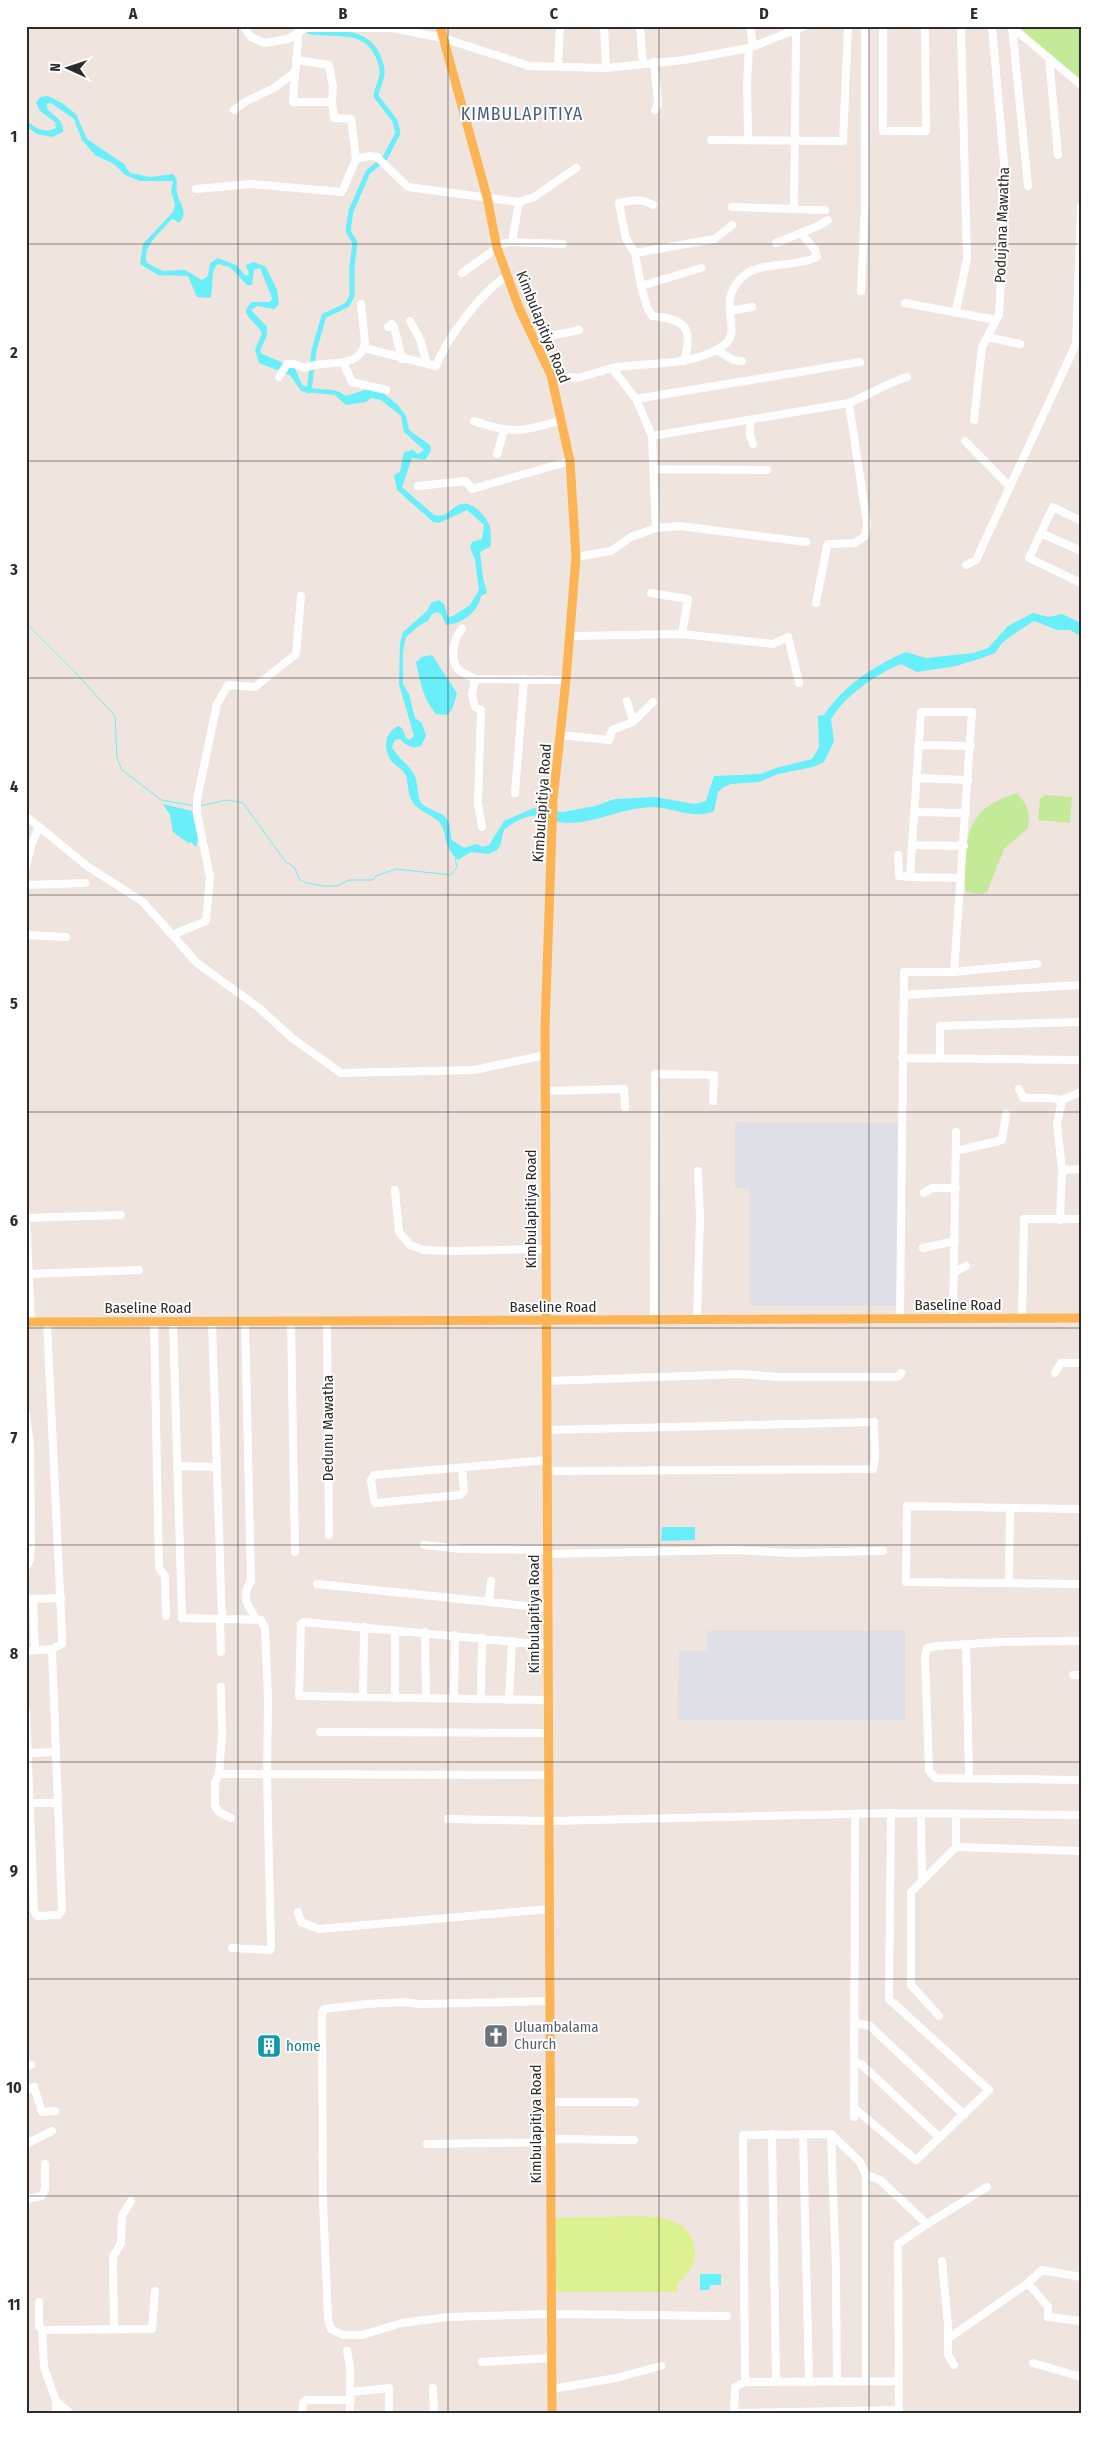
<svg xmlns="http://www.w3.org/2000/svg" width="1107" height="2440" font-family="'Fira Sans Condensed',sans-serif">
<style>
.industrial{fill:#dfdfe7}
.green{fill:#c3ea96}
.pitch{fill:#dcf291}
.water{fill:#69eff9}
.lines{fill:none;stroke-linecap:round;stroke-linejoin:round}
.stream{stroke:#69eff9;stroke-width:1}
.canal{stroke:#69eff9;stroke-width:5}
.minor{stroke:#fff;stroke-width:8}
.major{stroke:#fcb455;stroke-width:9}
.grid{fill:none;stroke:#2c2c2c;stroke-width:1;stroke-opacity:0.55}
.labels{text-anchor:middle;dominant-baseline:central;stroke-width:4;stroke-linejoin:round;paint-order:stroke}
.street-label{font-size:15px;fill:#2c2c2c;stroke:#fff}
.worship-label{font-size:15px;fill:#5b616d;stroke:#fff;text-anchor:start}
.culture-label{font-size:15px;fill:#0d838f;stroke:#fff;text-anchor:start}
.quarter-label{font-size:18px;letter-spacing:1px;fill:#485e82;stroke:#fff}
.neatline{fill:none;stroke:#2c2c2c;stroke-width:2}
.grid-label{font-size:16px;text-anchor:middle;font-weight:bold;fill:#2c2c2c}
</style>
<rect width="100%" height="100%" fill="#efe4de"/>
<path class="industrial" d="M735,1122L898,1123V1306H750V1189L735,1188Z
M707,1631H905V1720H678L679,1651H707Z"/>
<path class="green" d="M1016,26H1081V81Z
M1016,793C1028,804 1030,812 1028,828L1004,849L987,892L979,894L966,892C963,868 963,832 981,812C990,803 1004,798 1016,793Z
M1045,795L1072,797L1070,823L1038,820L1040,799Z"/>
<path class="pitch" d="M601,2217C631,2217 692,2207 695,2251C696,2265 687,2276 677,2283V2292H555V2218Z"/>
<path class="water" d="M48,96L62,103L76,114L87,139L124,164L130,173L150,177L173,174C180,181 175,184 177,193C180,204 189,213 179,223L173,219L170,221C161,232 141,247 147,263L163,271L185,270L202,280L208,276L210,263L218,258L236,265L246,276L249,274L246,265L254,262L266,267L277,290L279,304L274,309L257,306L251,310L267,327V335L260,351L262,354L295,368L302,385C318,393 332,385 346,396L368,389L383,393L398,405L406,416L409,430L430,445L431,451L425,460L412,458L402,487L434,515C448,519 450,507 461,504C472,500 487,517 490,527C491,533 491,540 491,546L480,552L483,578L487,593L481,596C478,612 462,624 446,625L441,614L437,612L432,614L428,621L420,625L406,637L403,652V684L409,694L415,718L422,723L426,736L421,746C411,749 407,746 400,739L395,740L392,747C398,758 406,762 412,771C419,780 416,791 420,801C425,811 443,810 448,821C451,826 450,834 452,840L464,848L476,844L483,847L489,845L504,821L534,808L563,812L595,806L615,799L656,797L694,804L706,801L714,776L761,774L776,768L812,759L819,747L818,716L824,715C843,686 875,665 906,652L926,658L973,653L988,648L1008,626L1033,613L1049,617L1062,614L1081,623V636L1070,630H1057L1034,621L1012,635L1002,643L995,653L982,658L956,666L917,672L901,664C876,674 845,696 831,719L834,741L824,762L813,767L778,774L759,782L731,784L722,788L718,792L714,811C695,820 674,808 654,807C624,807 597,823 568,823C555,823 543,813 531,816C521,818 511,824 504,830L500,846L497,850L489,854L471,852L458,860C442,845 448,835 440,823C436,817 421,812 415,805C407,797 409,786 406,776C403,768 394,766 390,759C383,746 385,733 398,726L402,728L406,738L410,740L414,736L399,684L400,643L403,632L427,611L431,603L439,600L444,604L448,617L453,616L470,605L479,590L475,560L470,547L472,542L482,539L484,525L467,510L439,523L433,522L397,490L394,475L400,472L404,452L413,450L418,454L424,450L404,432L401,416L381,400L371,398L366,402L346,405L335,395L304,392L301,391L290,375L259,363L255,350L262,333C258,324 247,320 246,310L251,302H270L272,298L260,268L254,270L252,285H247L230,267L218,264C209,272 215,287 210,298L197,297L188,276L158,275L140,264L143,244L173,212L175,205L171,191L173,181H140L125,175L114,164L95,155L82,140L74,119L51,103L47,104V109C55,117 64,120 63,132L52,137L37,134L26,126V118C32,128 45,134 56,128L55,122L40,111L36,103L40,97Z
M432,655L457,693L453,707L448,715L436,714C423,699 420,681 416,662L422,657Z
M163,804L192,811L198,839L196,847L191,842L188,843L173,832L170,815Z
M662,1527H695V1540L661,1541Z
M700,2274H721V2285H710L709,2290H700Z"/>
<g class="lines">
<path class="stream" d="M26,623L74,671L115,716L117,758L122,770L161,800L195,806
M201,806L226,800L243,803L285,861L295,868L299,879L307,883L324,886H337L349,880H373L376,876L396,869L451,875L457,867L455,858"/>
<path class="canal" d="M296,26C319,43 361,19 378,56C380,62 383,67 382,74C381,82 377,88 376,96L395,121L398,133L385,158L368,172L351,211L348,231L355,243L352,266V296L347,305L324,316L314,350L309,391"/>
<path class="minor" d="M243,26L251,37L265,43L288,39L306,28H392L443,38L529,66L606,68L684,60L749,48L805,26
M604,26L606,68
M640,26L643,63
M750,26L753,46
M883,26V131H926L925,26
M1012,27L1028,186
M1012,27L1081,85
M1049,58L1058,155
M296,60L329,65L333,87L332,102H293C294,79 298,56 298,33
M654,62L658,104L655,110
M558,66L560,26
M332,102L334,118L351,119L356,159
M234,110L245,102L274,88L294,73
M748,139L747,82L749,48
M711,140L843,141L848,26
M196,189L251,184L342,192L356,159L369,156L377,157L408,187L519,202L534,197L576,168
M732,207L825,210
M794,209L796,30
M512,242L519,202
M776,243L818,226L828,220
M496,245L512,242L563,244
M635,253L626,239L619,203C632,200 641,198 653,205
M462,273L497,248
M641,286L635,253L715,239L732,225
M861,291L865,207V26
M905,303L996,320
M730,311L752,307
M956,311L967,259L961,26
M410,321L420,339L427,364
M388,327L392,324L394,327L402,359
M987,337L1020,344
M534,339L579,330
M364,348L436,366C447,338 481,292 507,276
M717,350L733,360L742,361
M684,361C694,327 685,319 652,316L647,307L641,286L701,268
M343,362L352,382L386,390
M612,368C647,362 695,367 724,345C745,330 712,300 746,274C763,262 797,267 817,257L815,250L801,233
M551,375L578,378L612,368L636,399L860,362
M279,377L287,364H294L305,368C324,358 359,372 365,343L361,304
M636,399L652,436
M750,420V435L753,444
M974,420L982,347L999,315L1006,187L992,26
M474,421C513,435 524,431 562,420
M965,441L1010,487
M497,454L504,431
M653,469L767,470
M418,486L466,481L472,489L570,461
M1081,521L1053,507L1029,558L1081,583
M656,528L652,436L849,403C869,395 887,383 907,377
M1041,533L1081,551
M576,557L611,551L631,537L656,528L680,526L806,542
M966,565L976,560L1076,344L1081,207
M651,593L688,599L682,634
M816,603L827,546L828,544L855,543L865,536L867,524L849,403
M462,629C454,637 450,658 457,668C461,673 470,676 475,679L472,695L475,707L481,710L478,803L482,827
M570,636L682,634L773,644L788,637L799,683
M475,679L566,680
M627,701L633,722
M560,735L609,740L612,730L633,722L653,702
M918,745L971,746
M916,778L968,780
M515,793L524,679
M914,812L966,813
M26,816L87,866L143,902L197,963L258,1007L292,1038L341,1073L474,1070L545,1055
M912,845L910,877L961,878
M898,855L899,876L910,877
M26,867L31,846L39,827
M26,885L85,883
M26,935L66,937
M172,935L206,921L210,877L197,813V799L217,704L228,685L255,687L296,654L301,596
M954,972L1037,964
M904,995L1081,985
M940,1057V1026L1081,1022
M902,1058L1081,1060
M1019,1089L1023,1098H1048L1062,1100L1057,1124L1062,1170L1060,1220
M545,1091L624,1089L625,1107
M1062,1100L1081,1092
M956,1151L1002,1140L1006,1114
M1062,1170L1081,1169
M395,1190L399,1232L410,1245L424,1250L451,1251L545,1249
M924,1193L932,1188H956
M26,1217L31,1322
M26,1218L121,1215
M923,1248L955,1241
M954,1272L966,1266
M29,1274L139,1270
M900,1319L904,972H954L972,712H921L912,845L964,846
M953,1319L956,1132
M1022,1319L1024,1219H1081
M654,1320L655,1074L714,1075L713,1101
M697,1320L700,1217L698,1171
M245,1321L251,1581C240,1598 248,1605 257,1620
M291,1321L295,1552
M327,1321L329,1535
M154,1322L159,1568L165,1576L166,1616
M173,1322L182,1618L261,1620L265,1628L268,1700L267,1776L271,1946L270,1950L232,1948
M212,1322L222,1620
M1055,1373L1061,1363H1081
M547,1381L742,1374L777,1377H895L899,1376L901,1373
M26,1415L30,1445L31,1545L30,1560L26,1567
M547,1430L874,1422L875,1458L873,1469L547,1471
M179,1466L217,1467
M462,1468L464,1491L460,1495L376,1503L374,1501L371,1480L374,1475L547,1460
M1081,1509L907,1506L906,1582L1081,1584
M424,1545L461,1549L548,1550
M548,1554L733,1550L791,1553L883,1551
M1009,1583L1010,1508
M317,1584L547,1608
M26,1599L61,1598
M33,1599L35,1650
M489,1602L491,1581
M220,1620L221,1652
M425,1632L426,1698
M1081,1641L1001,1642L937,1646L927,1648L925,1657L929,1771L936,1778L1081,1780
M547,1645L304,1622L301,1624L299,1696L547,1700
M966,1645L969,1777
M26,1651L52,1649L62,1644V1636L47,1322
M1073,1675H1081
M221,1687L222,1735L219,1774L215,1782V1806L219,1812L231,1818
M363,1697L364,1627
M395,1697V1630
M454,1699L455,1635
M481,1699L482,1638
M509,1700L512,1641
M26,1712L34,1911L37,1916L59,1915L62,1910L52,1649
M320,1732L548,1733
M28,1753L56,1752
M219,1774L548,1775
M29,1803H58
M921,1814L922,1881
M956,1814V1847
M448,1819L549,1821L891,1813L1081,1815
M298,1912L301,1922L319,1929L549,1909
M549,2001L419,2004L403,2002L367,2004L324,2009L322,2013L323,2202L328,2319L331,2329L343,2335H362L402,2323L448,2317L551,2314L727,2316
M939,2016L911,1985V1892L956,1847L1081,1851
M855,2023L870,2026L964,2115
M854,2063L861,2064L939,2137
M26,2066L31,2065
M26,2090L34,2087L42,2112L55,2111
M550,2102H635
M854,2108L916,2160L989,2090L889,1999L891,1813
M854,2117L855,1814
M772,2134L776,2382
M803,2134L809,2381
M831,2134L836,2270L837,2382
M550,2139L634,2140
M26,2144L52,2131
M427,2144L550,2142
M26,2199L42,2196L45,2189V2164
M942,2261L948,2325V2355L954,2365
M1028,2283L1048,2307V2317L1081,2321
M39,2302V2326L42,2330L44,2367L56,2401V2414
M114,2329L113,2257L121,2243L122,2216L131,2201
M42,2330L152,2329L155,2291
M949,2338L1028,2283L1042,2270L1081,2277
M347,2351L350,2367V2414
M482,2362L551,2358
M1033,2363L1081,2377
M866,2380V2175
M745,2382L899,2381
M433,2388L434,2414
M552,2389L616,2378L661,2366
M351,2392L389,2388V2414
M56,2401L71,2414
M734,2413L899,2410
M302,2414L303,2403L307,2400H351
M734,2414L735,2387L745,2382L743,2135L831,2134L860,2162L866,2175L880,2180L927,2224
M899,2414L898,2244L927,2224L987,2187"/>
<path class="major" d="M440,26L487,197L497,248L519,308L551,375L570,461L576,557L566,680L553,800L545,1027L552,2414
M26,1322L1081,1318"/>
</g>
<path class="grid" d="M238,26V2414M448,26V2414M659,26V2414M869,26V2414M26,244H1081M26,461H1081M26,678H1081M26,895H1081M26,1112H1081M26,1328H1081M26,1545H1081M26,1762H1081M26,1979H1081M26,2196H1081"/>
<defs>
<symbol id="church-square" viewBox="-11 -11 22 22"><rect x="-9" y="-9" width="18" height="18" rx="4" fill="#6b7280" stroke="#fff"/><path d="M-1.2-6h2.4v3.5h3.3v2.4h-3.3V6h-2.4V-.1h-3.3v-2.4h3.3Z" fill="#fff"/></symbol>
<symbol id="building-square" viewBox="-11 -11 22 22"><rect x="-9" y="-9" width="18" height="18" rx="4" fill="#0f9aa8" stroke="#fff"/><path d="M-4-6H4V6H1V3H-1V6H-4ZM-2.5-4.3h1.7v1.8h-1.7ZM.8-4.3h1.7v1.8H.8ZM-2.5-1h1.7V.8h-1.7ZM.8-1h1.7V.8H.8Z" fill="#fff"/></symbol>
</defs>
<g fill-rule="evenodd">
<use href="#church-square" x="482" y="2022" width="28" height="28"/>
<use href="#building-square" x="255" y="2032" width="28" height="28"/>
</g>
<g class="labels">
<g class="street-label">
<text transform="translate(1002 225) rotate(-88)">Podujana Mawatha</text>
<text transform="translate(543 327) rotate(68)">Kimbulapitiya Road</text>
<text transform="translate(542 803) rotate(-86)">Kimbulapitiya Road</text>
<text transform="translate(531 1209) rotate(-90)">Kimbulapitiya Road</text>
<text x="958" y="1305">Baseline Road</text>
<text x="553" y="1307">Baseline Road</text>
<text x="148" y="1308">Baseline Road</text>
<text transform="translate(328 1428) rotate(-90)">Dedunu Mawatha</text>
<text transform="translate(534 1614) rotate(-90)">Kimbulapitiya Road</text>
<text transform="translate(536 2124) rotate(-90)">Kimbulapitiya Road</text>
</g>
<g class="worship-label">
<text x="514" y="2027">Uluambalama<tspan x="514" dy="17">Church</tspan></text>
</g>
<g class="culture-label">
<text x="286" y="2046">home</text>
</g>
<g class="quarter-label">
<text x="522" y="114">KIMBULAPITIYA</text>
</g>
</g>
<rect width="1107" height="2440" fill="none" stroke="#ffffff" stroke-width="55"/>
<g transform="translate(68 68) rotate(273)" stroke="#ffffff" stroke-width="4" paint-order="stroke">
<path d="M0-4L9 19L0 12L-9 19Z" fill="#2c2c2c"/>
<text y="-8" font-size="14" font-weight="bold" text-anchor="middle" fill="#2c2c2c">N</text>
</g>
<rect x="28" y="28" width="1052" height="2384" class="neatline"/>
<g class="grid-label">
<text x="133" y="19">A</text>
<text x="343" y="19">B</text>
<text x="554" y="19">C</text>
<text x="764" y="19">D</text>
<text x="974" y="19">E</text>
<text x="14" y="142">1</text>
<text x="14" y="358">2</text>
<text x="14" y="575">3</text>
<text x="14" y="792">4</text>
<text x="14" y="1009">5</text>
<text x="14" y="1226">6</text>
<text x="14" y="1443">7</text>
<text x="14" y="1659">8</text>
<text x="14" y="1876">9</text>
<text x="14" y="2093">10</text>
<text x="14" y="2310">11</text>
</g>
</svg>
